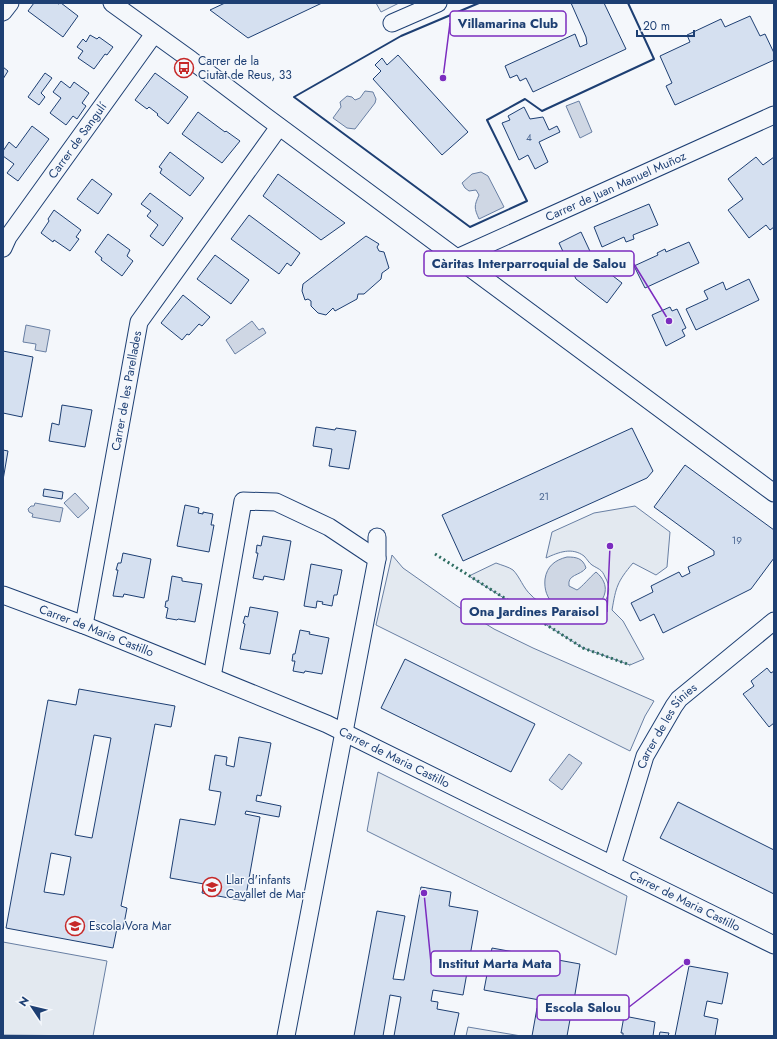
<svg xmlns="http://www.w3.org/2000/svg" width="777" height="1039" font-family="Jost,sans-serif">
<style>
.green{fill:#e3e9f0;stroke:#687fa3}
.water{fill:#cfd7e4;stroke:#687fa3}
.building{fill:#d5e0f0;stroke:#1d3f73;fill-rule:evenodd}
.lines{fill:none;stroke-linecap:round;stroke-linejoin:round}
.street-casing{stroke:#1d3f73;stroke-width:19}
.street{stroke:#f4f7fb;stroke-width:17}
.hedge{stroke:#2c6c60;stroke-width:3;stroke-dasharray:2 3;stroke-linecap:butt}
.wall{stroke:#1d3f73;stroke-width:2}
.labels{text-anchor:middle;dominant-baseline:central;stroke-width:3;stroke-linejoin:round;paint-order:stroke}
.number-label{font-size:10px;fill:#4b6792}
.poi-label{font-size:12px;fill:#1d3f73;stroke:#f4f7fb;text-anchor:start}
.street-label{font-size:12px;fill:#1d3f73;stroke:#f4f7fb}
.leader{fill:none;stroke:#7b2cbf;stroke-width:1.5}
.callout-dot{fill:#7b2cbf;stroke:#f4f7fb;stroke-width:1.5}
.callout{fill:#f4f7fb;stroke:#7b2cbf;stroke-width:1.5}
.callout-label{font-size:13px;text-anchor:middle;font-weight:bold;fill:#1d3f73}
</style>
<rect width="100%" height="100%" fill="#f4f7fb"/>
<path class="green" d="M376,3H399L381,12Z
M635,506L670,532L667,567L656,575L633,563C617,582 616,587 612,610L623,621L644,659L630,665L583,648L469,576L496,563C501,565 509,567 513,570C520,577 523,588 531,595C534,599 539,601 543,604C563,618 588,628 604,603C610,594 610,585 605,577C602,569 598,569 592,565C589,563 587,559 584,556C572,547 559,552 546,558L552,532L594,513Z
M392,555L403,568L457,606L494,629L533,648L654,701L645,716L630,751L376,625Z
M378,772L627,896L616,955L367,831Z
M3,942L107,961L93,1036L3,1035Z
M468,1027L521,1036H466Z"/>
<path class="water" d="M365,91L373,92L376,99L375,103L355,129L347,128L333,118L341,107L340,102L347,96L352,97L355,100L360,98Z
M579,101L592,132L580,138L566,106Z
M481,172L488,176L504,207L479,219C474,208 474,206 479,195L476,190L469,191L465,188L462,183L472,174Z
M252,321L259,330L263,328L266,333L235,354L226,340Z
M26,325L50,330L46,352L35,350L36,344L23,342Z
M75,493L89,508L78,518L64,503Z
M35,503L63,508L60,522L32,517L33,514L29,512L28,509L31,506H34Z
M567,557C576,557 583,558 586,568C580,576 567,574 569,586L577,590C582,587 590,577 596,572C625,596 579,630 555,606C547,598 544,590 545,579C547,566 555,560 567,557Z
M569,754L582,763L562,790L549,780Z"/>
<path class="building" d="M34,3H57L58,4L61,3L78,16L63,37L28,11Z
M225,3H322L248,38L210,10Z
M571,3H604L626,49L533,92L526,78L520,81L517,75L510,78L505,66L575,34L580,47L587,44L586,37Z
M750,16L760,36L765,34L774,53V60L675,105L666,86L672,83L660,56L690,42L687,35L721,19L725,27Z
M90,35L97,39L99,37L113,47L107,55L105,54L94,69L78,58L83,51L77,47L83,39L86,42Z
M398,55L468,132L442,155L373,79L381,71L375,65L382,58L387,65Z
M3,67L8,71L3,79Z
M45,73L52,78L41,93L45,97L39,105L28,97Z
M155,73L188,97L168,124L157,115L158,114L149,107L147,109L135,100Z
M61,81L70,88L74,82L89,93L82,103L86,106L77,119L73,116L66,125L50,113L61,98L53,92Z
M524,107L530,119L543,117L549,130L557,126L560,132L539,142L548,162L535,169L528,155L519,160L502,123L510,120L508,116Z
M198,112L225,132L226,131L240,141L222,163L182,134Z
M32,126L49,139L18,181L7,173L14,164L3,156V151L9,142L16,148Z
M170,152L204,178L190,196L160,173L162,169L159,167Z
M756,157L763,165L774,157V227L770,230L766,225L749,238L728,210L743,199L728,179Z
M278,174L345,223L321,240L263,196Z
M92,179L112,194L98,214L77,199Z
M150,193L183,218L163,246L150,236L158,225L147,216L151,211L141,204Z
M649,204L658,225L633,235L634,239L626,242L624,237L602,247L594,227Z
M54,210L81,230L76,237L79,239L70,251L54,240L53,242L41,233L49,221L48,219Z
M249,215L300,253L291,266L287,263L279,274L231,239Z
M581,232L595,262L622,283L607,303L576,279L559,243Z
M108,234L130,250L127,256L133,261L122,276L101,260L102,258L95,252Z
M366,236L379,244L377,247L379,251L384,252L389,268L382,273L381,279L364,294H358L357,299L335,311L333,308L326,315L318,313L311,306V301L308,299L305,300L302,291L303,284Z
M689,242L699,263L645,288L634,266L658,255L657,253L665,249L666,252Z
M215,255L249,280L231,304L197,279Z
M749,279L759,300L696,330L686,309L708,299L704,291L723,282L726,290Z
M183,295L210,317L202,326L199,324L189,335L187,334L182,340L161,323Z
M670,307L672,311L677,309L686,328L682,330L685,336L666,346L652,315Z
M3,351L33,357L22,417L3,413Z
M62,405L92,410L85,447L49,441L52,423L59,425Z
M316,427L335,430L336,428L356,431L349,469L329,466L332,449L313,446Z
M632,428L653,471L647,478L463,561L442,515Z
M3,450L8,451L3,480Z
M685,465L774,530V558L751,589L663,633L654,614L640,621L631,603L653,592L651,586L679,572L682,577L690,573L688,567L714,555V551L654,507Z
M44,489L63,492L62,499L43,496Z
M185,505L199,508L198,513L203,514V512L213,514L211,525H214L209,552L177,546Z
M263,536L291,541L284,580L264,576L263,580L253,578L258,553H256L257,545L261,546Z
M123,553L151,559L144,598L124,594L123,597L113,596L118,570H116L118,563H121Z
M311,564L342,570L337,595H334L332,606L322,604L323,602L317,601L316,608L304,606Z
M172,576L182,578V581L202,584L195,622L178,619L177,620L166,618L168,608L165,607L166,601H168Z
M250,607L278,612L270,654L240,649L245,624L243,623L245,616L248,617Z
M300,630L310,632L309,634L329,638L322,674L305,671L304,673L293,671L295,661H292L293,654H295Z
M405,659L535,724L511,772L381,708Z
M767,668L771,673L774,671V723L769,727L743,694L754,686L751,681Z
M79,689L175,706L171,727L155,724L121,906L127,908L123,929L117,928L113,948L6,928L48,700L76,705ZM94,735L111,738L92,838L75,835ZM51,853L71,857L64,895L44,892Z
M239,737L271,743L261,796L257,795L256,801L281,806L279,817L246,811L245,814L260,817L245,901L202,893L204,884L170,878L180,819L215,825L221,792L209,790L215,755L227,757L226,765L234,767Z
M678,802L774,850V894L660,838Z
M421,887L451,892L449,906L478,911L463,995L433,990L431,1001L438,1002L437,1009L459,1013L454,1036H394L401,997L390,995L383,1036H354L377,911L405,916L393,979L404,980Z
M492,948L580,964L573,1006L484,990Z
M689,966L728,973L722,1004L707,1001L704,1016L718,1019L715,1036H675Z
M537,1008L571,1014L567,1036H532Z
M624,1016L655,1022L653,1036H623V1033H621Z
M660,1032L669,1033L668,1036H659Z"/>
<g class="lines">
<defs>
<g id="street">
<path d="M112,3L191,60L265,116L774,493"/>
<path d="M3,12L10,3"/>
<path d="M392,23L438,3"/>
<path id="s1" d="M3,248L8,237L154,34"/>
<path id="s2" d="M457,258L774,115"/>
<path d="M377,537V559"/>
<path id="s3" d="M3,595L84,625L327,724L774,945"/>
<path id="s4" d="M84,625L139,322L279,127"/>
<path d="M212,677L243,501L276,502L329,527L377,559L286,1036"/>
<path id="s5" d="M612,865L645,756L674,706L679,699L774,621"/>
</g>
</defs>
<use href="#street" class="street-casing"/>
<use href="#street" class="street"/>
<path class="hedge" d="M435,554L583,648L630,665"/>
<path class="wall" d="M479,3L401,36L294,97L470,227L527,201L487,120L525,99L542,111L654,59L628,3"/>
</g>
<defs>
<symbol id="bus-ring" viewBox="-11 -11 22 22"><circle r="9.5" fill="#f4f7fb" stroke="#c62828" stroke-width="1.5"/><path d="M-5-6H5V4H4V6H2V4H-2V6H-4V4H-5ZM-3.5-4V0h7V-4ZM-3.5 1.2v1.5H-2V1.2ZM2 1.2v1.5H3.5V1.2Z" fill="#c62828"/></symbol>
<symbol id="school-ring" viewBox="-11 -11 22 22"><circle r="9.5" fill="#f4f7fb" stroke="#c62828" stroke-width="1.5"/><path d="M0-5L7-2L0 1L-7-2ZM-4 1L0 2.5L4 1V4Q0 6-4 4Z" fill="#c62828"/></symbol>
</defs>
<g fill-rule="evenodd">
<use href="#bus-ring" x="173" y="57" width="22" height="22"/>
<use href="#school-ring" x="201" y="876" width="22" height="22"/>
<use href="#school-ring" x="64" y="915" width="22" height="22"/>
</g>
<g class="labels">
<g class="number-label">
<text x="529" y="137">4</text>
<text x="544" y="496">21</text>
<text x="737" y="540">19</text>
</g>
<g class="poi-label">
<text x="198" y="61">Carrer de la<tspan x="198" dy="14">Ciutat de Reus, 33</tspan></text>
<text x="226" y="880">Llar d'infants<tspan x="226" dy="14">Cavallet de Mar</tspan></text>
<text x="89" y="926">Escola Vora Mar</text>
</g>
<g class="street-label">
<text stroke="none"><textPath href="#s1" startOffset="131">Carrer de Sangulí</textPath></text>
<text stroke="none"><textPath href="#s2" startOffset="174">Carrer de Juan Manuel Muñoz</textPath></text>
<text stroke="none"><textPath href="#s4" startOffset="238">Carrer de les Parellades</textPath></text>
<text stroke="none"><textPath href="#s3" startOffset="100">Carrer de Maria Castillo</textPath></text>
<text stroke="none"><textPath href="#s5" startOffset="151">Carrer de les Sínies</textPath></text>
<text stroke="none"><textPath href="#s3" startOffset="424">Carrer de Maria Castillo</textPath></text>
<text stroke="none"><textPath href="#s3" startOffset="748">Carrer de Maria Castillo</textPath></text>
</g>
</g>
<path class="leader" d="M443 78L450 23M669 321L634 264M610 546L607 612M424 893L431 963M687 962L629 1007"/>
<g class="callout-dot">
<circle cx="443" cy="78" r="4"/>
<circle cx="669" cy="321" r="4"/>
<circle cx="610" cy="546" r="4"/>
<circle cx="424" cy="893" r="4"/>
<circle cx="687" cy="962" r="4"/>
</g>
<g class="callout">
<rect x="450" y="11" width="116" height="25" rx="4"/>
<rect x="424" y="251" width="210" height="25" rx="4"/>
<rect x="461" y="599" width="146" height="25" rx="4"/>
<rect x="431" y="951" width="129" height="25" rx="4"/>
<rect x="537" y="995" width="92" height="25" rx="4"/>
</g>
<g class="callout-label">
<text x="508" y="28">Villamarina Club</text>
<text x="529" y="268">Càritas Interparroquial de Salou</text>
<text x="534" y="616">Ona Jardines Paraisol</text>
<text x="495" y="968">Institut Marta Mata</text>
<text x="583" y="1012">Escola Salou</text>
</g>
<rect width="777" height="1039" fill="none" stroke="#1d3f73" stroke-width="8"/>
<g transform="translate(32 1007) rotate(305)" stroke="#f4f7fb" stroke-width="3" paint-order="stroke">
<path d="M0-3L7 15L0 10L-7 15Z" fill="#1d3f73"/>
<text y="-6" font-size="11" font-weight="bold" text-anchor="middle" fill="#1d3f73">N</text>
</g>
<path d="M637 30v6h57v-6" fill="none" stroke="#1d3f73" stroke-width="2"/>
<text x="643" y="30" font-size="12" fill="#1d3f73" stroke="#f4f7fb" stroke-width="3" paint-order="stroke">20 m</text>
</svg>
